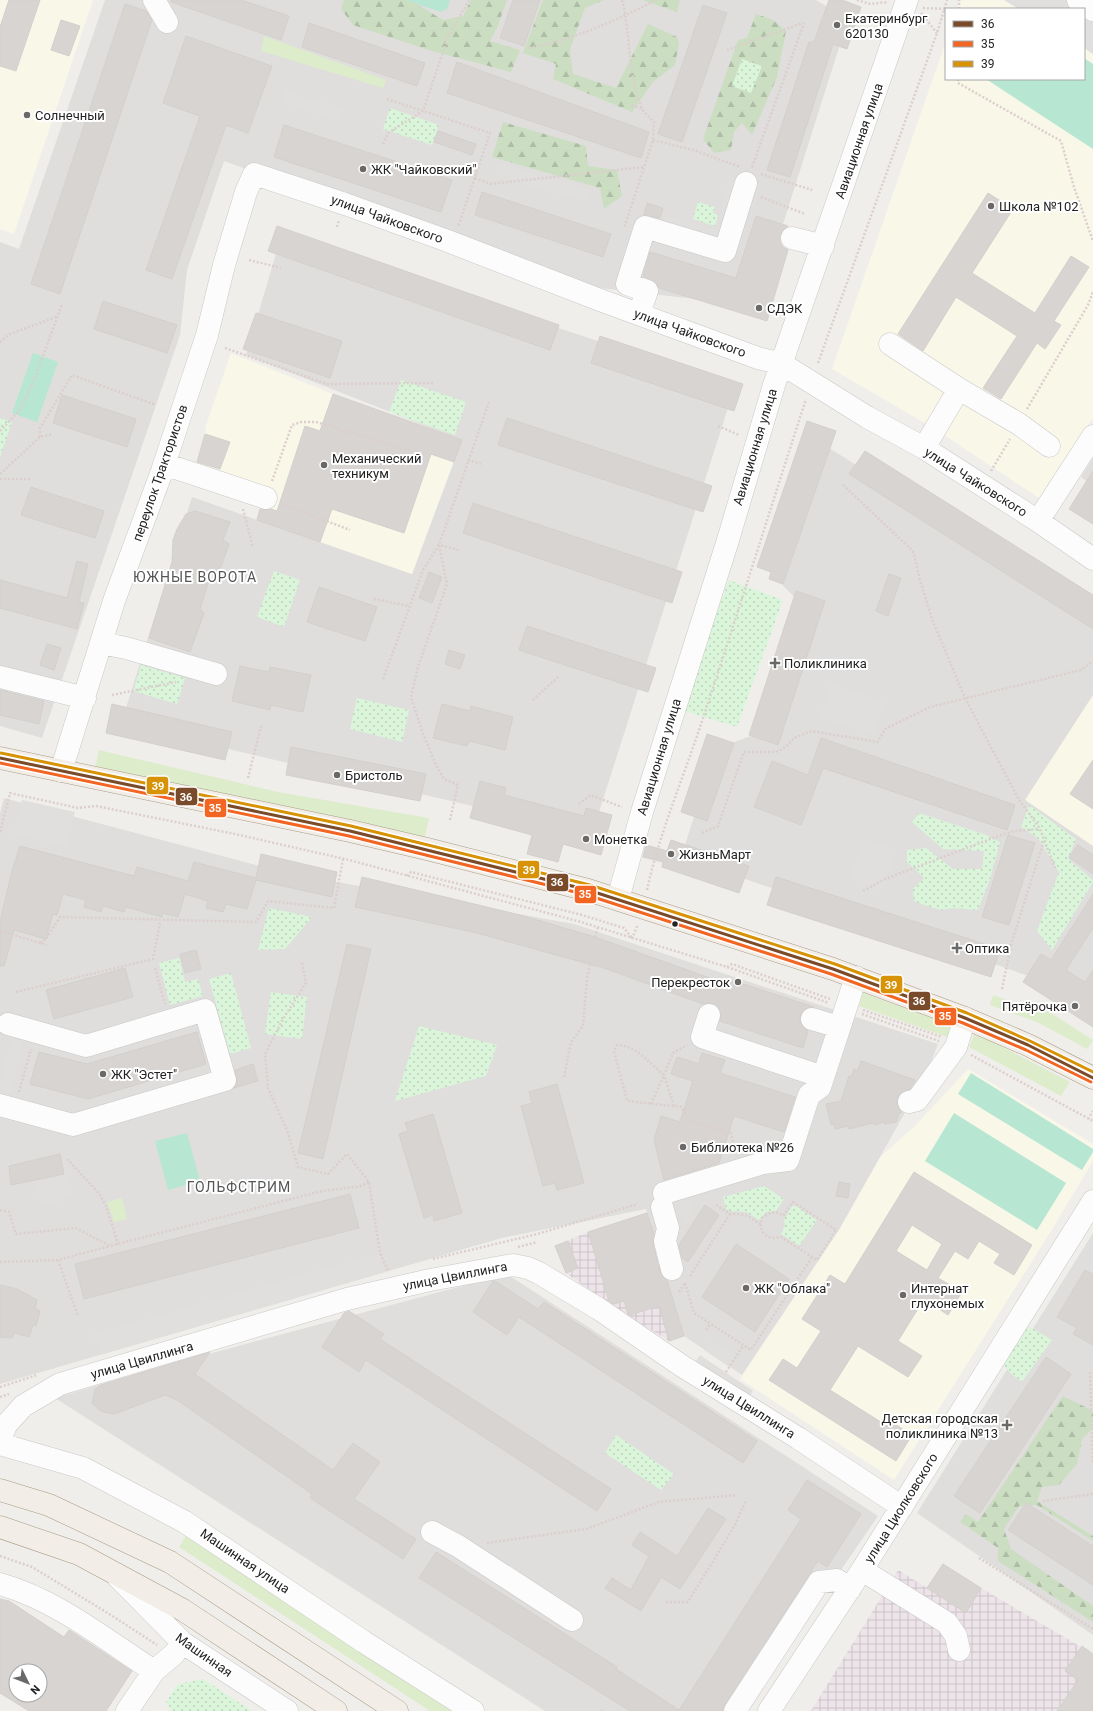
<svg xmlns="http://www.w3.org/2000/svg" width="1093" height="1711" font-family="Roboto,sans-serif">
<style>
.residential{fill:#dfdedc}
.industrial{fill:url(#industrial-grid)}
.education{fill:#f8f7e8}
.grass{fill:#ddeccb}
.forest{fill:url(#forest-firs)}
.park{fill:url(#park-dots)}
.pitch{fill:#b7e6d2}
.parking{fill:#e0dfde}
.building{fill:#d7d4d2;stroke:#d3d0cc;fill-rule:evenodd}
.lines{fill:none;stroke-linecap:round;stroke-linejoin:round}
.minor-casing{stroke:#c9c8c7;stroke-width:23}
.major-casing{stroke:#a79c86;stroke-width:23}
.path{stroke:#dccecd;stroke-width:2.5;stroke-dasharray:2 2;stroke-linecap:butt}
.minor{stroke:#fdfcfc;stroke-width:22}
.major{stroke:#f3ede7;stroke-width:22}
.bus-1-casing{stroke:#fff;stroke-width:6}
.bus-2-casing{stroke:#fff;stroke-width:6}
.bus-3-casing{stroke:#fff;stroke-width:6}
.bus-1{stroke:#7a4b2a;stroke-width:3}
.bus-2{stroke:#f26522;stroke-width:3}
.bus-3{stroke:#d79205;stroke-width:3}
.poi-dot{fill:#6a6968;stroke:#fff;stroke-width:1.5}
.bus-dot{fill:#222;stroke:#fff;stroke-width:1.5}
.labels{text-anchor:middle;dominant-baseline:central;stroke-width:4;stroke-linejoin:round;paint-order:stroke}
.poi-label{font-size:13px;fill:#222;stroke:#fff;text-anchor:start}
.street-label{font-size:13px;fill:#222;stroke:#fff}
.neighbourhood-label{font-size:14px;letter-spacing:1px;fill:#555;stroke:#fff}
.line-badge{stroke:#fff;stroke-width:1.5}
.badge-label{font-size:11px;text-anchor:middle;font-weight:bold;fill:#fff}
</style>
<defs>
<pattern id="industrial-grid" width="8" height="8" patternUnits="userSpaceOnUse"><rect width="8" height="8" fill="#ede4e9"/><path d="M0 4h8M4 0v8" fill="none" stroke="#cbc3c8"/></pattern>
<pattern id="forest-firs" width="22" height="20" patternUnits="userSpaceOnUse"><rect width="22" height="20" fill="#cbdec1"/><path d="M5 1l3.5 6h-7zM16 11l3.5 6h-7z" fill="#aebea6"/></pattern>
<pattern id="park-dots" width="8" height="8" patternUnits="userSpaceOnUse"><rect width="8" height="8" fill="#daf5da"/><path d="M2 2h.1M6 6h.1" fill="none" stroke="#bbd2bb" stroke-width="1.8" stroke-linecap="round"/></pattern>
</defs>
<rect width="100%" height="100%" fill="#f0eeeb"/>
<path class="residential" d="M105,0H816L848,19L757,306L564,284L224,161L187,270L180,335L42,738L0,726V242L19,249Z
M281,237L735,386L592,834L121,724L192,497L412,574L461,440L246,355Z
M815,439L1093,615V998L681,857L716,749L769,729L808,611L768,570Z
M1093,458V524L1069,509L1086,481L1081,477Z
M4,798L286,873L574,924L938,1044L926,1075L839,1230L742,1375L684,1336L646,1209L502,1238L0,1384V813Z
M1093,1233V1635L917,1513Z
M507,1274L878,1516L744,1711H545L55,1398L164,1366Z"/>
<path class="industrial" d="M647,1213L684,1336L669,1341L610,1305L566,1273L555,1246L588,1232Z
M943,1564L981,1588L1093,1654V1711H811L898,1570L927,1588Z"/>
<path class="education" d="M0,0H93L14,234L0,229Z
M961,0H1004L1019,9H957Z
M946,41V79H1084V48L1093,54V418L1039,498L935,429L832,369Z
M231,353L333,394L462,440L412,574L257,520L261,506L190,482L205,434L206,425Z
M1093,695V846L1025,800Z
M968,1069L1093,1144V1161L1051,1231L894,1480L740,1379L839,1230L881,1156L914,1127Z"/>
<path class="grass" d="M264,36L386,80L383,88L261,51Z
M99,750L278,792L429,818L425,837L95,767Z
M863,993L951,1025L947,1037L859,1006Z
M993,995L1015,1003L1034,1002L1093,1040L1087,1049L1039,1023L990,1005Z
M974,1035L991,1041L1070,1082L1061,1096L969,1047Z
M122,1198L127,1219L114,1222L107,1202Z
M188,1532L465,1711H430L179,1547Z"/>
<path class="forest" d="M344,0H410L443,20L463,16L471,0H507L497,28L490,41L520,50L511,72L432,51L353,25L341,9Z
M543,0H604L585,8L570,49L573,74L616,88L648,24L677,37L679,43L675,65L653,82L632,112L553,79L556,64L523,53Z
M643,0H680L677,12Z
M756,14L773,20L786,31L777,77L752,135L742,123L734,132L731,150L714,153L703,139L738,40L747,38Z
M503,122L586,146L588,166L617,170L622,196L604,209L600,188L492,157Z
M1063,1396L1093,1411V1428L1082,1439L1077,1464L1059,1485L1042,1487L1037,1501L1093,1536V1541L1037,1505L1019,1506L1004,1529L1011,1549L1093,1606V1622L998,1561V1548L960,1522L966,1514L978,1522Z"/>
<path class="park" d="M742,59L762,66L751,93L732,86Z
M390,108L439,125L432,145L383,129Z
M698,202L715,207L713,213L718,215L715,226L693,219Z
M401,380L466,402L455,435L389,412Z
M0,418L12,422L0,457Z
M274,571L300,580L284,627L257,617Z
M729,580L783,600L737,727L681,710Z
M141,665L185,678L177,704L133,691Z
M357,698L409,710L402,742L350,729Z
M1029,805L1076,839L1068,859L1093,880V882L1052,950L1037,931L1059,872L1038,838L1021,827Z
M919,813L986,835L1000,842L990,879L978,910L954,908L941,910L927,906L914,901L913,889L924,878L907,862V850L926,848L953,869H982L984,851L943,849L912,822Z
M269,908L312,917L285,949L258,950Z
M179,958L185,982L198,979L203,996L170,1005L159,963Z
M231,973L251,1048L230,1054L209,979Z
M271,992L307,997L302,1039L265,1034Z
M419,1026L497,1045L486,1076L395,1101Z
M764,1186L784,1199L776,1211L766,1212L759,1220L746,1212L730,1211L726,1209L723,1197Z
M792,1206H796L817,1220L799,1246L781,1234L785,1225L784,1220Z
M1028,1326L1052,1340L1022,1382L1010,1373L1003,1364L1010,1351Z
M616,1435L674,1474L661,1490L605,1453Z
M203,1679L252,1711H171L166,1702L178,1684Z"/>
<path class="pitch" d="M406,0H450L447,9L441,12Z
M1084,58L1093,64V149L986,79H1084Z
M33,353L58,362L37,422L12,413Z
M971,1073L1093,1149V1152L1082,1170L958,1094Z
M954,1113L1066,1183L1037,1230L925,1161Z
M187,1133L200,1181L168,1190L155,1141Z"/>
<path class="parking" d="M1004,0H1093V54L1084,48V9H1019Z
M285,91L345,110L341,121L281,101Z
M500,163L591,190L588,202L496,176Z
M730,178L741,181L732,211L721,208Z
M749,181L761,185L751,218L739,214Z
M665,215L719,231L716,241L662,225Z
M831,684L886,701L874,734L820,718Z
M22,800L75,812L66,846L13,834Z
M864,839L897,850L881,891L850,878Z
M14,1029L26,1032L9,1100L0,1098V1083Z
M64,1160L74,1196L42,1207L30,1167Z
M689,1200L694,1221L684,1223L679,1202Z
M380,1253L388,1271L100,1355L93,1334Z
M710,1340L735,1356L728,1366L704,1350Z
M700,1355L753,1391L748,1399L694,1364Z"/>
<path class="building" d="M9,0H40L16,71L0,66V27Z
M171,0H241L289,16L281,40L171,2Z
M513,0H540L524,46L500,38Z
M829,0H842L861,7L847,49L833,44L790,177L767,170L809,42H814Z
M125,4L146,11L152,20L60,294L31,284Z
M703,5L727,13L682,142L658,134Z
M61,20L80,26L69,56L51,50Z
M309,23L425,63L417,86L302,47Z
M186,36L272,66L248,133L226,125L172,279L146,270L200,116L163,103Z
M457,62L649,132L641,158L447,93Z
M284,125L452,180L441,212L274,157Z
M438,131L476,144L472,155L434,142Z
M482,192L611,234L603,257L475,215Z
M988,193L1013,209L972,273L1035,313L1071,256L1089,267L1054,321L1061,325L1045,349L1037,343L1001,399L983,388L1017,336L956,297L923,351L898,334Z
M647,203L663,208L660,218L644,215Z
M756,216L788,226L783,230L780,235V242L783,247L788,250L767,321L659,288L656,283L643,276L650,252L736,278Z
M277,226L559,325L550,350L268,251Z
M103,301L177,325L167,353L94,329Z
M256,313L342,341L330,378L243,349Z
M600,336L743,384L734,411L591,363Z
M333,394L462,440L454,462L431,454L404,533L332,509L320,542L257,520L260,509H271L277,511L305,426L320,431Z
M62,395L136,419L127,447L53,423Z
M507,418L712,486L703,512L498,445Z
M807,421L836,431L783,584L769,579L771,572L757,567Z
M205,434L230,442L220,469L197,462Z
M865,451L1093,595V629L849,474Z
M1093,471V524L1069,509Z
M31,487L104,511L95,538L21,515Z
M473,503L682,572L672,603L463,533Z
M195,511L230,522L223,540L229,544L221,567L211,574L200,609L204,613L190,652L149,638L172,562L173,540L177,529L186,514Z
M77,561L88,564L79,602L84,603L77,629L0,608V580L67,598Z
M429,572L442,577L432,603L419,598Z
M889,574L901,578L888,616L876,611Z
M319,587L377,607L365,641L307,622Z
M796,591L825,601L778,745L749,735Z
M527,626L656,668L648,692L519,650Z
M47,644L61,648L54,670L40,665Z
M449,650L465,655L460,669L445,664Z
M240,666L269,672L270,667L311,675L303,712L271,705L270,710L232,701Z
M0,690L44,701L39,724L0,715Z
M112,704L232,732L225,760L106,733Z
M442,704L470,711L471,706L513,717L505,750L469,741L467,746L433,738Z
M707,734L734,743L707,821L681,812Z
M821,738L1015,805L1007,830L823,768L801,825L754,807L772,761L808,775Z
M291,747L426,774L420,801L286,775Z
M1093,760V809L1070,794Z
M480,781L506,788L504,795L584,816L586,808L612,815L601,855L563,844L558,862L527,854L532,835L470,818Z
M1008,835L1035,843L1009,925L982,917Z
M671,840L749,866L739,893L662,867L663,862L643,857L646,845L667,851Z
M1078,845L1093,855V874L1069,857Z
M20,846L134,876L137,867L188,881L194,862L256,878L261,854L337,872L332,897L256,880L247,909L226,904L223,912L206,908L208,901L185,894L178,917L162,913V917L126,907L124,912L103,906L101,912L84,907L86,900L63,894L57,915L53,914L46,939L14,930L4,966H0V922L12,871Z
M362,877L520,915L595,937L729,985L731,980L814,1007H809L804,1010L800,1016V1022L803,1027L808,1031L803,1048L720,1021L721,1012L718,1007L713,1003H707L703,1004L607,969L473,932L355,907Z
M776,877L1000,949L991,977L767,905Z
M1093,894V928L1066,970L1085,982L1093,970V1027L1023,982L1041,954L1051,960Z
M347,944L371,949L323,1159L298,1153Z
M196,950L201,969L185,973L180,954Z
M125,968L133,997L54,1019L46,990Z
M197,1032L206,1064L88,1099L30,1084L39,1052L87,1064Z
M702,1053L725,1060L720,1073L795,1097L784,1132L734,1116L719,1163L664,1180L654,1140L661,1116L680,1122L693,1081L671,1074L677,1057L699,1064Z
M861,1061L915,1080L913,1084L910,1089L901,1093L897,1098V1105L901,1112V1113H899L896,1122L885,1124L884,1122L874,1125L873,1123L849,1129L848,1126L835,1129L834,1124L831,1125L826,1104L841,1101L849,1076L851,1077L854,1069L858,1070Z
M253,1064L258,1081L234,1088L237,1083L235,1070Z
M557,1084L584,1183L557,1190L555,1183L543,1186L521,1106L532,1103L529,1092Z
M433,1114L462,1213L434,1221L433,1215L424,1218L399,1134L408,1131L405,1123Z
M60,1154L64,1174L11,1185L9,1166Z
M914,1172L1032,1245L1014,1275L994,1263L1000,1254L979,1241L968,1259L955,1251L938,1278L962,1292L948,1315L924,1299L898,1341L922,1356L908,1377L858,1346L830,1390L884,1424L887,1419L912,1435L896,1461L769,1380L783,1359L797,1368L821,1331L802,1319L830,1275L845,1284ZM912,1225L942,1244L927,1270L896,1251Z
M839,1182L850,1184L848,1198L836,1196Z
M350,1194L359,1228L84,1299L75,1264Z
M705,1205L719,1215L688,1262L682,1258L679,1245Z
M647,1213L654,1235L653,1244L660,1272L663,1277L667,1280L684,1336L669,1341L659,1306L630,1315L628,1314L624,1301L614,1304L609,1301L588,1232Z
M568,1241L578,1268L566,1273L555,1246Z
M736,1244L789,1279L755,1332L702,1297Z
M1085,1270L1093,1274V1345L1073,1334L1077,1328L1057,1317Z
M493,1281H495L538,1309L544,1302L757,1441L743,1463L519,1317L507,1335L473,1312Z
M0,1285L17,1289L37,1300L35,1309L40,1311L36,1326L33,1325L29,1337L15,1333L12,1338L0,1337Z
M349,1311L384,1334L380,1339L611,1489L597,1511L366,1360L359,1372L322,1347L344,1313Z
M210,1352L195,1374L333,1470L353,1443L380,1462L354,1499L416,1539L403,1559L310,1498L312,1494L177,1400L165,1395L114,1414L100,1411L92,1403L95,1389L101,1385Z
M1046,1357L1071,1374L980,1513L954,1496Z
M807,1480L861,1514L827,1567L818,1561L725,1704L722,1711H630L419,1578L436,1552L617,1667L616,1669L679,1710L801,1519L788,1510Z
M1026,1503L1093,1546V1585L1008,1530Z
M708,1508L726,1519L680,1589L661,1577L641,1611L605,1588L612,1578L631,1590L649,1556L632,1545L640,1532L677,1556Z
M943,1564L981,1588L966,1613L927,1588Z
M0,1599L9,1601L64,1637L69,1630L132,1671L106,1711H29L0,1693ZM16,1671H40V1695H16Z
M1082,1646L1093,1654V1711H1057L1078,1680L1065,1671Z"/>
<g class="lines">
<defs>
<path id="minor" d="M154,0L167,22
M1078,0L1093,10
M792,238L823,246
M639,314L647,291L627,284L645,227L725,251L746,183
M890,344L959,389
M924,448L959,389L1019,424L1049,446
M164,464L266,498
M1038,521L1093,436
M101,643L126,648L216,674
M0,677L85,698
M61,771L114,601L162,471L207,335L224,265L246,192L254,174L345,204L445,240L600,300L758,358L782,364L867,417L924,448L1038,521L1093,559
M618,899L642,812L728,540L774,385L907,0
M709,1015L702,1037L823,1077
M812,1019L839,1027
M909,1102L917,1100L956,1047L965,1018
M0,1105L73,1125L225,1080L205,1010L86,1046L8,1024
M664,1193L763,1163L788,1160L809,1095L820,1087L856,977
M662,1207L668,1228L665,1241L672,1269
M0,1440L6,1425L23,1406L60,1384L347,1299L430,1280L513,1265L528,1268L539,1273L599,1309L682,1366L798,1438L902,1507
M0,1444L83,1468L185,1522L364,1642L473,1711
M432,1532L458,1546L572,1620
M862,1570L947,1623L956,1636L959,1650
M118,1577L183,1643L287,1711
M0,1584C55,1599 106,1640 154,1671
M127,1711L154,1671L173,1655L183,1643
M735,1711L819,1582L837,1580L850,1589
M769,1711L862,1570L1093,1201"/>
<path id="major" d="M0,758L350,831L427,849L588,890L833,969L965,1018L1028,1045L1093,1078
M0,1490L49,1505L170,1562L397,1711
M0,1527L79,1554L183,1610L336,1711"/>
</defs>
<use href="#minor" class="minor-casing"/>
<use href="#major" class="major-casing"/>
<path class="path" d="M622,0C631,35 627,74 642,108C644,113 650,118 654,122L653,140L624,228
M857,0L870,4L888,2
M923,8L945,9
M959,9V0
M921,13L937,33
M529,48C574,39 616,21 656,0
M727,50L803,23
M958,79V83L1061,141L1074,187L1093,241
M387,99L490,133L458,227
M632,105L642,109
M653,140L693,150L740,167
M383,144L388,133L423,111L448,37L469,0
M752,167L804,23
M761,174L812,190
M475,178L490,184L644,167
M761,197L805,214
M337,227L339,220
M249,260L281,268
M0,342L10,334L56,317
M225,348L327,384L433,383
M818,363L937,33L947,0
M1027,409L1088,305L1093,292
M718,426L739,435
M0,431L21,409L35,378L62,304
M40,437V428L72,375L156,405
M468,460L481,464
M991,471L1010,439
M0,474L40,437L53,434
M0,479H32
M272,481L292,425L301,422H316L424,455
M843,485L913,551L920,580L932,619L965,698L1018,798L1040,829L1055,868
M282,504L350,530
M243,509L253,548
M374,599L409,606
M383,679L423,570L439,545L459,550
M112,695L176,682
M533,700L558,677
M248,778L261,726
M579,804L590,795L622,807
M450,820L458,785L444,779L436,765L422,731L411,697L418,667L447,584L439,545L489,402
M0,832L10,793L78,808L96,806L235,834L349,860L581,922L727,967L829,1003
M702,833L718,826L744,752H776L786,747L794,738L811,731L878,742L885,729L930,707L1081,670L1093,661
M407,876L411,872L582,915L624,928L632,938
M647,890C659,834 683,779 701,724C737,616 771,507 806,399
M863,891L885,879L1001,835L1014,831L1039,829
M0,931L47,945
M595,937L598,927
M632,939L638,924
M40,943L46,939L60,917L256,922L268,901L334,908L343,859
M302,963L306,983L283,1019L265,1054L268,1088L287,1130L298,1167L328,1174L347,1154L369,1182L380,1253L388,1271
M727,967L732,964L830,999
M155,968L165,1004
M1002,989L1012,941L1044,841
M16,992L153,959L160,923
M863,1010L942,1037
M862,1014L939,1041
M971,1055L1093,1121
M564,1077L571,1042L583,1026L587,977L590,965
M19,1092L31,1049
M651,1104L664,1075C650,1064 636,1045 617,1045L614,1051L627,1101C645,1103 663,1105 681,1107L690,1121L731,1133L735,1153
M674,1106L664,1075L673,1053L687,1045
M1088,1119L1093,1111
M67,1159L98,1192L106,1206L118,1244
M793,1202L836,1230L817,1260L781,1237L771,1238C761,1234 759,1227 762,1218C769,1212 776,1210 783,1216Z
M716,1205L730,1214H740L748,1216L760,1224
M0,1210L9,1212L16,1234L76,1228L110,1246L322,1191L361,1186L369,1182
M518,1247L537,1242
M433,1259L537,1234L638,1204
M58,1260L78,1316
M0,1262L58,1260L110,1246
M690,1276L730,1214
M685,1283L694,1313L751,1350L812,1257
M679,1292L685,1283
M706,1330L710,1324
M726,1372L743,1346
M1090,1372L1093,1464
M0,1387L37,1375
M0,1397L9,1394
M1043,1501L1093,1494
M487,1543L586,1529L659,1502L737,1495
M0,1556L32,1567L111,1615L157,1645
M979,1558L1093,1629
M666,1602H688L735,1525L746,1500
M601,1710L602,1711"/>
<use href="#minor" class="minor"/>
<use href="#major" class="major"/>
<defs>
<path id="bus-1" d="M0,758L350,831L588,890L833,969L965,1018L1028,1045L1093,1078"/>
<path id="bus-2" d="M0,763L349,836L587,895L831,974L963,1023L1026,1050L1091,1082"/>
<path id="bus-3" d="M1,753L351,826L590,885L835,964L967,1013L1030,1041L1093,1072"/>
</defs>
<use href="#bus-1" class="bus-1-casing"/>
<use href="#bus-2" class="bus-2-casing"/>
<use href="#bus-3" class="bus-3-casing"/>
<use href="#bus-1" class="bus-1"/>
<use href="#bus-2" class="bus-2"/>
<use href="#bus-3" class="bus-3"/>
</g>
<g class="poi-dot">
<circle cx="837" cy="25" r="4"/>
<circle cx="27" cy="115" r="4"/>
<circle cx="363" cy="169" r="4"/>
<circle cx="991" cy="206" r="4"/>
<circle cx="759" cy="308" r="4"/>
<circle cx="324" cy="465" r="4"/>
<path d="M773 657h4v4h4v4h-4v4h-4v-4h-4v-4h4z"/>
<circle cx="337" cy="775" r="4"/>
<circle cx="586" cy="839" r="4"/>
<circle cx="671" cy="854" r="4"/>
<path d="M955 942h4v4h4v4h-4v4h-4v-4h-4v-4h4z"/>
<circle cx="738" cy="982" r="4"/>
<circle cx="1075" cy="1006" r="4"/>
<circle cx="103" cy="1074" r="4"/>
<circle cx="683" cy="1147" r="4"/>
<circle cx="746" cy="1288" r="4"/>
<circle cx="903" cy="1295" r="4"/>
<path d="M1005 1419h4v4h4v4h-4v4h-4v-4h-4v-4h4z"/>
</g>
<circle class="bus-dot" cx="675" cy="924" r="3.5"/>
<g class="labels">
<g class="poi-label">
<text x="845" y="18">Екатеринбург<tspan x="845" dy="15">620130</tspan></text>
<text x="35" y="115">Солнечный</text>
<text x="371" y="169">ЖК "Чайковский"</text>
<text x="999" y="206">Школа №102</text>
<text x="767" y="308">СДЭК</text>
<text x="332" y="458">Механический<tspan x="332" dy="15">техникум</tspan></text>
<text x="784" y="663">Поликлиника</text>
<text x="345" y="775">Бристоль</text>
<text x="594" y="839">Монетка</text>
<text x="679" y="854">ЖизньМарт</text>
<text x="965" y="948">Оптика</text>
<text x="730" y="982" text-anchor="end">Перекресток</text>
<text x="1067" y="1006" text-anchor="end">Пятёрочка</text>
<text x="111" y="1074">ЖК "Эстет"</text>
<text x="691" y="1147">Библиотека №26</text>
<text x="754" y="1288">ЖК "Облака"</text>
<text x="911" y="1288">Интернат<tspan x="911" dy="15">глухонемых</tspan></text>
<text x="998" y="1418" text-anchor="end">Детская городская<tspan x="998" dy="15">поликлиника №13</tspan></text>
</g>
<g class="street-label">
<text transform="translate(859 141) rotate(-71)">Авиационная улица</text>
<text transform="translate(387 219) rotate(20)">улица Чайковского</text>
<text transform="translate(690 333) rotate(20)">улица Чайковского</text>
<text transform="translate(755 447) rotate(-73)">Авиационная улица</text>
<text transform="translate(160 473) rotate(-71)">переулок Трактористов</text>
<text transform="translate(976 482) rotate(32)">улица Чайковского</text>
<text transform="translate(659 757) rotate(-73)">Авиационная улица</text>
<text transform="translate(455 1276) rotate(-11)">улица Цвиллинга</text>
<text transform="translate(142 1360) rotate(-16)">улица Цвиллинга</text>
<text transform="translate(749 1407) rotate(32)">улица Цвиллинга</text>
<text transform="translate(901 1508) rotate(-58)">улица Циолковского</text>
<text transform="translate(245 1561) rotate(34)">Машинная улица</text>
<text transform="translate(204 1655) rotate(35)">Машинная</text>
</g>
<g class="neighbourhood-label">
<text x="195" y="577">ЮЖНЫЕ ВОРОТА</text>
<text x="239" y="1187">ГОЛЬФСТРИМ</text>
</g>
</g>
<g class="line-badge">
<rect x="146" y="776" width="23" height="19" rx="4" fill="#d79205"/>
<rect x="175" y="787" width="23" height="19" rx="4" fill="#7a4b2a"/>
<rect x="204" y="798" width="23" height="20" rx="4" fill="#f26522"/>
<rect x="517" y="860" width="23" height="19" rx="4" fill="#d79205"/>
<rect x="546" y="873" width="23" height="19" rx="4" fill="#7a4b2a"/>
<rect x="574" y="885" width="23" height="19" rx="4" fill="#f26522"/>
<rect x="880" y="975" width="23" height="19" rx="4" fill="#d79205"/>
<rect x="908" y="991" width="23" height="20" rx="4" fill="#7a4b2a"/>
<rect x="934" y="1007" width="23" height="19" rx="4" fill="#f26522"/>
</g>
<g class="badge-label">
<text x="158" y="790">39</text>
<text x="186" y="801">36</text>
<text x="215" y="812">35</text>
<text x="529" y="874">39</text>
<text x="557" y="886">36</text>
<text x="585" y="898">35</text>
<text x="891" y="989">39</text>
<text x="919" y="1005">36</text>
<text x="945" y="1020">35</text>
</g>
<rect x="945" y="8" width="140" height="72" fill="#ffffff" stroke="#a7a7a7"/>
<rect x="953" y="21" width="20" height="6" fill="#7a4b2a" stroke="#a7a7a7"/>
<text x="981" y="28" font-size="12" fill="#222222">36</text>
<rect x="953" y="41" width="20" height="6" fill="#f26522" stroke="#a7a7a7"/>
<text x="981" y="48" font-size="12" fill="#222222">35</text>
<rect x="953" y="61" width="20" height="6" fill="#d79205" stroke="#a7a7a7"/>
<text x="981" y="68" font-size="12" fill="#222222">39</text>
<g transform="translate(28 1683) rotate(133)"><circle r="19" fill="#ffffff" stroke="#a7a7a7"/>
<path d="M0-3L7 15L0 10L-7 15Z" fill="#6a6968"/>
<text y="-6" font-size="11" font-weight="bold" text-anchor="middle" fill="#222222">N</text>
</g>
</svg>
